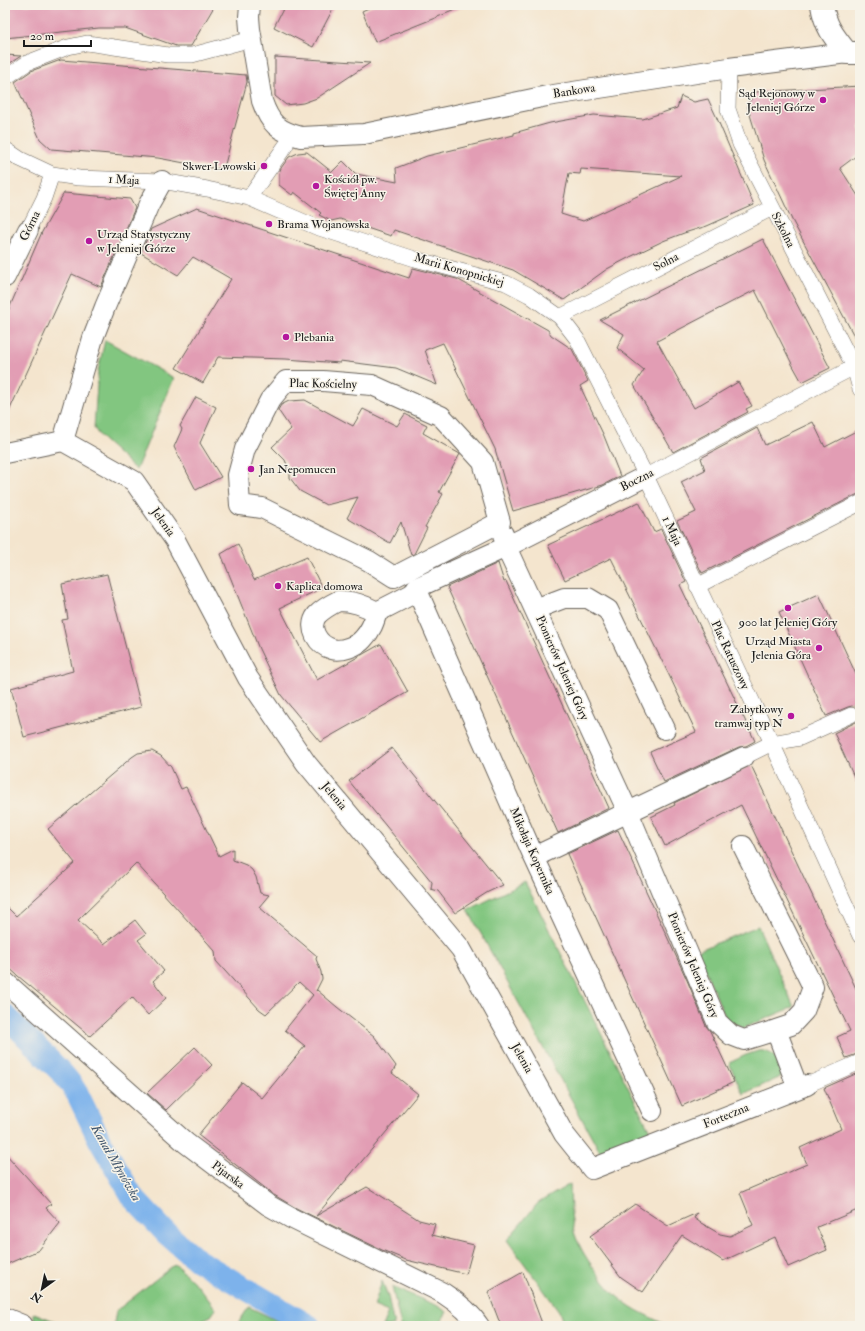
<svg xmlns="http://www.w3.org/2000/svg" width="865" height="1331" font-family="'IM FELL Double Pica',serif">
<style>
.green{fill:#82c680;stroke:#4f714e}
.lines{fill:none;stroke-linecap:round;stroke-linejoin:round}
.canal{stroke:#7db2eb;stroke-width:23}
.building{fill:#e29db4;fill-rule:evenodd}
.pedestrian-tunnel{stroke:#c9bdaa;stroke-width:15;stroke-dasharray:15 8;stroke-linecap:butt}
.pedestrian-casing{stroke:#68625a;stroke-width:16}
.minor-casing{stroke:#68625a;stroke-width:22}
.tertiary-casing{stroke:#68625a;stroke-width:24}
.pedestrian{stroke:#fff;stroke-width:15}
.minor{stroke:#fff;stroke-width:20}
.tertiary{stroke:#fff;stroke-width:22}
.poi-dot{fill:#b5179e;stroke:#f7f3e8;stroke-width:1.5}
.labels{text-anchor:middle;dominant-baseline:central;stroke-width:3;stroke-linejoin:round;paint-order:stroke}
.street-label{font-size:12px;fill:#1c1c1c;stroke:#f7f3e8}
.poi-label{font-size:12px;fill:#1c1c1c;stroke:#f7f3e8;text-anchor:start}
.water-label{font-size:13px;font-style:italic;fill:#43586f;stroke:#f7f3e8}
</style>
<rect width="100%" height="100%" fill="#f7f3e8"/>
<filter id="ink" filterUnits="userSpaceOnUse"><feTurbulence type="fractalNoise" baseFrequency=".025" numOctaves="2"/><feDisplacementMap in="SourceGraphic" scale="8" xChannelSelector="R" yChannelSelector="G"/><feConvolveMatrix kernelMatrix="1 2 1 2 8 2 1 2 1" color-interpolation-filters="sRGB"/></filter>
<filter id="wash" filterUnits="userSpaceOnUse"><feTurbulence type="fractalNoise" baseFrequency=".012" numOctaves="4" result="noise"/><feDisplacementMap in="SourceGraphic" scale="16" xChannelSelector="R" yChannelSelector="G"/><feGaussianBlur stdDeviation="0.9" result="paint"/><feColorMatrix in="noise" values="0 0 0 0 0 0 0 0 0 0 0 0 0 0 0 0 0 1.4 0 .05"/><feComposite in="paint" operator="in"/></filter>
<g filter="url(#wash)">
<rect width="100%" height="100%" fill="#f4e5ce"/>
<path class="green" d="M105,340L174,378L136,470L101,438L94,428L98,371Z
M525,882L651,1133L600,1152L468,910Z
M758,926L794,1007L743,1028L726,1019L697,951Z
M758,1051C772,1049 784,1063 781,1077L743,1094L729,1063L746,1055Z
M570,1184C571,1198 570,1213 573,1227C576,1247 603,1284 619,1298C633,1310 652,1318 669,1326H564L559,1311L507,1240L538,1203Z
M175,1264L198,1286L216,1309L211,1316L189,1326H117L114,1323L116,1311Z
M382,1281L388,1296L394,1326H382L388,1312L374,1306Z
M392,1287L436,1305L447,1312L438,1326H401Z
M249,1307L288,1326H236Z
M34,1313L67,1326H39L34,1319Z"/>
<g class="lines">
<path class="canal" d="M5,1015L62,1073L71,1084L78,1095L100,1141L134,1199L167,1234L197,1260L309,1326"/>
</g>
<g id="blocks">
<path class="building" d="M5,5H215L191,46H176L125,28H99L5,38Z
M285,5H335L313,47L274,27Z
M375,5H465V6L375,42L362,11Z
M5,55L21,56L7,65L5,60Z
M275,57L370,63L317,98L303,103L286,105L275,96Z
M61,60L246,75L247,82L225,164L217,169L158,158L51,149L40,139L15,82L31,71Z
M860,86V153L840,168L860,199V347L792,220L764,160L747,105L756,92Z
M681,96L694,102L708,99L716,116L754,205L707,226L684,233L663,241L630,257L607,269L564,300L513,270L394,230L391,236L340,219L331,221L319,215L321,213L294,192L292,195L279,185V173L281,168L289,157L298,153L307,152L332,172L343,161L356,174L397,182L396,168L427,156L514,135V133L550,123L594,115L643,119L677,108ZM581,169L681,176L583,221L561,214L569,173L580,174Z
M64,193L130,199L135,208L101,287L72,274L5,420V318L42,232Z
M197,208L409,278L413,268L457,279L548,330L551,335L572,349L588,381L580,386L604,436L620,476L603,485L513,511L495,449L443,343L425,350L437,385L396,368L340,361V363L286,359L218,357L203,383L176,368L231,279L193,257L178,275L141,253L151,229Z
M763,239L830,368L802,382L792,364L755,290L657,341L694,408L738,382L752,406L746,409L748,412L673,452L634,385L644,370L617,348L624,334L600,320Z
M196,397L216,407L200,443L221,477L196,490L174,447L182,429L180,426Z
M305,400L353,426L363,409L397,426L405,414L427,425L423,433L460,454L439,492L443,494L425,527L427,528L414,554L411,555L401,522L390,543L347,518L358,497L326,505L300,491L290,478V472L285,460L272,447L291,429L278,410L281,405L289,401Z
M813,422L825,447L860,429V494L856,495L702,573L677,521L696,512L681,482L705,470L701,458L757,428L765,445Z
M639,502L654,532L661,529L686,582L680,585L755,741L746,746L739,747L664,782L650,752L696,732L669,675L611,558L565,580L548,545Z
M238,544L254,580L307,557L322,588L280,608L317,680L381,644L408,692L320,742L281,695L259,649L221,554Z
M498,563L504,582L506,581L609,808L558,833L447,587Z
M107,574L141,707L24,737L11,688L73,671L62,620L68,619L62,584Z
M819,594L860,683V790L834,733L858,721L860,716L859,711L857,708L852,706L848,707L826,716L779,612Z
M392,748L503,885L488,892L455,913L438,891L431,889L432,882L349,781Z
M152,751L161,756L171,767L181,789L186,787L219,856L233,849V860L246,865L252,870L256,877L260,893L269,895L259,907L317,956L316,959L321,972L322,979L316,991L317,990L337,1007L374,1036L396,1066L392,1073L418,1094L316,1216L367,1187L419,1220L435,1224L432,1235L474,1245L466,1274L406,1260L382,1250L296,1208L274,1195L198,1135L242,1082L262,1098L305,1046L285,1030L313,995L299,982L266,1014L259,1009L216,961L215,951L136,863L78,920L104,944L135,920L146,934L138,940L164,971L153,981L166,998L148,1015L132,997L90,1036L18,976L5,964V905L16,916L75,863L48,829L132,757L138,753Z
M751,765L860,997V1053L846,1058L837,1037L850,1031L741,805L665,846L651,817L675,805L674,803Z
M618,830L687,980L706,1026L710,1031L734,1082L682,1106L567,854Z
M195,1047L212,1065L166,1110L147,1093Z
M860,1072V1209L817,1227L827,1250L788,1267L775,1237L723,1261L682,1235L643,1292L621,1277L590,1236L635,1204L668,1226L697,1213L694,1218L701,1223L720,1234L730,1236L753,1225L740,1193L807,1164L800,1148L841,1129L824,1088Z
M5,1153L51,1204L46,1208L60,1223L39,1250L5,1265Z
M523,1272L543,1326H501L488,1292Z"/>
</g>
</g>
<g filter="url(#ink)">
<use href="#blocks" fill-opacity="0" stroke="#68625a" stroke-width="1"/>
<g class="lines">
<path class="pedestrian-tunnel" d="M851,715L860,711"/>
<defs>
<path id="pedestrian" d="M729,68L728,109L740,144L854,367L860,389
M5,78L27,63L68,47L87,43L168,55H192L252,39
M5,149L20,159L52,174L79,178L162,181L207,189L249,198L316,227L415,259L506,283L529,295L560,317L577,339L646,476L772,743L860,936
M249,198L286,145
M28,230L44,198L52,174
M560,317L772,208
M646,476L854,367
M697,586L860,503
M744,757L772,743L800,738L851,715
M807,1085L860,1062"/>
<path id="minor" d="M250,5L249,17L250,29L262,101C270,124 278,131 301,137L364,134L547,96L729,68L847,53
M5,277L28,230
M286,381H323L372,385L441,416L483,462L500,522L394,577L369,561L262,508L240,505L238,475L245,449L270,400Z
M63,441L93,338L105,307L149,204L162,181
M5,453L63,441L134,481L175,540L248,678L306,763L461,949L564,1134L592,1169L807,1085
M646,476L506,547L416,588L534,857L652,1111
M503,534L506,547L628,812L717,1022L731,1035L744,1040L776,1030L798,1088
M338,601C354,601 363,605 377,612C374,622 371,631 363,639C357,646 341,652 332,649C318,645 307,628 317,615C323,609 330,605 338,601Z
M535,609L564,598H588L608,610L665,729
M377,612L418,591
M743,846L813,987L804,1011L791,1025L776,1030
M534,857L744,757
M5,982L186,1143L268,1205L291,1218L443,1293C457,1302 470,1312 479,1326"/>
<path id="tertiary" d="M822,5C825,26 834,37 847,53H860
M5,1319L22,1326"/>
</defs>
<use href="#pedestrian" class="pedestrian-casing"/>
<use href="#minor" class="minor-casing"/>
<use href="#tertiary" class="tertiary-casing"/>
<use href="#pedestrian" class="pedestrian"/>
<use href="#minor" class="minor"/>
<use href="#tertiary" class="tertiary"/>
</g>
</g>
<g class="poi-dot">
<circle cx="823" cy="100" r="4"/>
<circle cx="264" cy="166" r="4"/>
<circle cx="316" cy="186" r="4"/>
<circle cx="269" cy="224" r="4"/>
<circle cx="89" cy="241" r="4"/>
<circle cx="286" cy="337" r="4"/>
<circle cx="251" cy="469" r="4"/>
<circle cx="278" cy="586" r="4"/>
<circle cx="788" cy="608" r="4"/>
<circle cx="819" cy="648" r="4"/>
<circle cx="791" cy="716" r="4"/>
</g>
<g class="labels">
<g class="street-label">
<text transform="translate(574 91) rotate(-9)">Bankowa</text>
<text transform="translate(124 180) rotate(3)">1 Maja</text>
<text transform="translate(30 226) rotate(-64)">Górna</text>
<text transform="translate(783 230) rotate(63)">Szkolna</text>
<text transform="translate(666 262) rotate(-27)">Solna</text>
<text transform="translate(459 270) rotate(16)">Marii Konopnickiej</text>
<text transform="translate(323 384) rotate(1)">Plac Kościelny</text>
<text transform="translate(637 480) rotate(-27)">Boczna</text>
<text transform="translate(163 522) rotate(55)">Jelenia</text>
<text transform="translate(672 531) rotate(65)">1 Maja</text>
<text transform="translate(730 655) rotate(65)">Plac Ratuszowy</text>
<text transform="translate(562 668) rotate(66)">Pionierów Jeleniej Góry</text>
<text transform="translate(334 796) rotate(50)">Jelenia</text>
<text transform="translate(532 851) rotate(66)">Mikołaja Kopernika</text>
<text transform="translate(693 965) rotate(67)">Pionierów Jeleniej Góry</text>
<text transform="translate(522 1058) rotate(61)">Jelenia</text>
<text transform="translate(726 1116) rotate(-22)">Forteczna</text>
<text transform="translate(228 1175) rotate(37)">Pijarska</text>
</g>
<g class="poi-label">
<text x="815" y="93" text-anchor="end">Sąd Rejonowy w<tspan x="815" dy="14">Jeleniej Górze</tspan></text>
<text x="256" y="166" text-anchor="end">Skwer Lwowski</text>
<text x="324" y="179">Kościół pw.<tspan x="324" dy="14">Świętej Anny</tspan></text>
<text x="277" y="224">Brama Wojanowska</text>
<text x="97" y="234">Urząd Statystyczny<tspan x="97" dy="14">w Jeleniej Górze</tspan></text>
<text x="294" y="337">Plebania</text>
<text x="259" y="469">Jan Nepomucen</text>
<text x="286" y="586">Kaplica domowa</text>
<text x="788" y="622" text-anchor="middle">900 lat Jeleniej Góry</text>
<text x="811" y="641" text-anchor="end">Urząd Miasta<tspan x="811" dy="14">Jelenia Góra</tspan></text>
<text x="783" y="709" text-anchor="end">Zabytkowy<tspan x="783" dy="14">tramwaj typ N</tspan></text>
</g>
<g class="water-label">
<text transform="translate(116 1163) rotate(60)">Kanał Młynówka</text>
</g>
</g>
<rect width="865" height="1331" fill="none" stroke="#f7f3e8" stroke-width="20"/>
<g transform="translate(42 1289) rotate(213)" stroke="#f7f3e8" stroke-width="3" paint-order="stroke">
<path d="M0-3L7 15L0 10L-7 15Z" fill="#1c1c1c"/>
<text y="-6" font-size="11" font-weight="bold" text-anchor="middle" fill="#1c1c1c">N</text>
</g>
<path d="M24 40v6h67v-6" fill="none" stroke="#1c1c1c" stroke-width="2"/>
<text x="30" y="40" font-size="12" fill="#1c1c1c" stroke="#f7f3e8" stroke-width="3" paint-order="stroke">20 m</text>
</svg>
